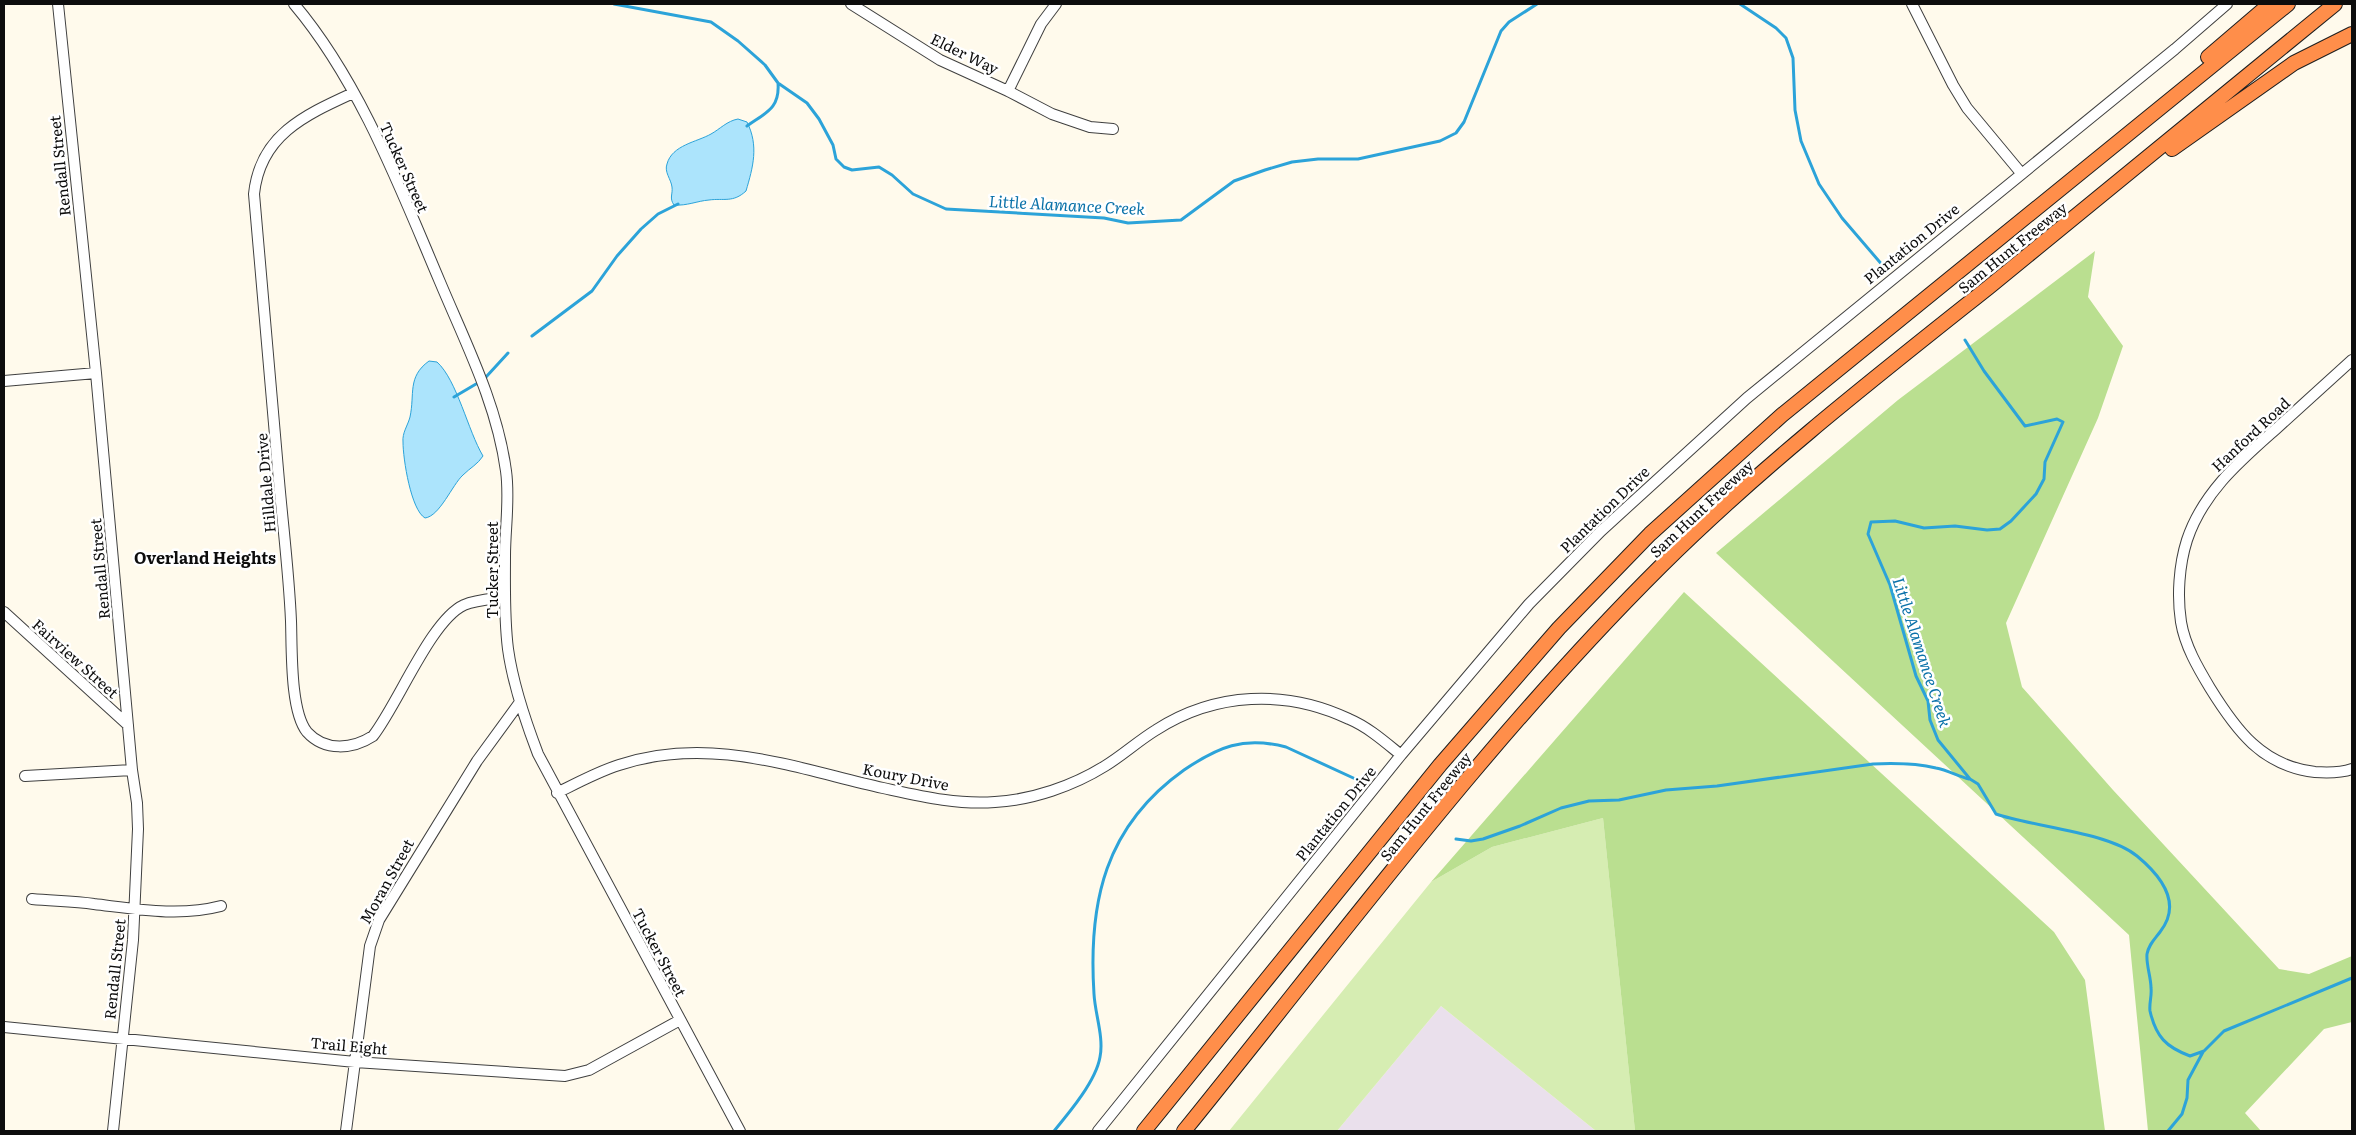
<svg xmlns="http://www.w3.org/2000/svg" width="2356" height="1135" font-family="Literata,serif">
<style>
.industrial{fill:#eae0ec}
.green{fill:#d6edb2}
.forest{fill:#badf90}
.water{fill:#ace4fc;stroke:#2ca3d9}
.lines{fill:none;stroke-linecap:round;stroke-linejoin:round}
.stream{stroke:#2ca3d9;stroke-width:3}
.minor-casing{stroke:#404040;stroke-width:12}
.highway-casing{stroke:#1e1e1e;stroke-width:16}
.minor{stroke:#fff;stroke-width:10}
.highway{stroke:#ff8e4a;stroke-width:14}
.labels{text-anchor:middle;dominant-baseline:central;stroke-width:5;stroke-linejoin:round;paint-order:stroke}
.street-label{font-size:15px;fill:#0d0d0d;stroke:#fff}
.water-label{font-size:16px;font-style:italic;fill:#0b72a9;stroke:#fff}
.neighbourhood-label{font-size:16px;font-weight:bold;fill:#0d0d0d;stroke:#fff}
</style>
<rect width="100%" height="100%" fill="#fffaec"/>
<path class="industrial" d="M1441,1006L1596,1131H1337Z"/>
<path class="green" d="M1603,818L1635,1131H1596L1441,1006L1337,1131H1229L1431,882L1492,847Z"/>
<path class="forest" d="M2095,251L2088,297L2123,346L2098,418L2006,623L2022,687L2113,790L2279,969L2309,974L2352,956V1022L2324,1029L2245,1113L2261,1131H2148L2129,935L1716,553L1898,400Z
M1684,592L2054,932L2085,980L2105,1131H1635L1603,818L1492,847L1431,882Z"/>
<path class="water" d="M738,119L747,122C759,146 753,167 746,191C733,203 724,198 709,200C697,201 687,206 674,205C669,198 673,194 672,187C671,179 664,172 667,164C672,145 697,142 711,134C720,129 727,121 738,119Z
M429,361L437,362C457,380 468,431 483,456C478,464 470,468 463,475C452,485 440,516 425,518C411,510 403,459 403,442C402,433 408,425 410,417C415,394 407,377 429,361Z"/>
<g class="lines">
<path class="stream" d="M614,4L711,22L738,41L765,65L778,83L807,103L819,119L833,145L836,159L844,167L852,170L879,167L892,175L913,194L946,209L1104,218L1128,223L1181,220L1234,181L1265,170L1292,162L1318,159H1358L1440,141L1456,133L1464,122L1501,31L1509,22L1537,4
M1740,4L1776,28L1786,38L1793,58L1795,110L1801,141L1819,184L1842,218L1884,267
M747,126C765,113 780,109 778,83
M532,336L592,291L617,256L641,229L658,214L678,204
M1965,340L1984,371L2025,426L2057,419L2063,422L2045,462L2044,479L2036,494L2011,521L2000,529L1987,530L1955,526L1924,528L1895,521L1871,522L1868,534L1890,585L1916,676L1928,701L1930,720L1938,740L1970,779L1978,784L1996,814C2034,827 2108,832 2137,856C2160,875 2183,903 2160,932C2154,940 2149,944 2147,954C2146,965 2151,977 2151,988C2152,996 2149,1003 2150,1011C2156,1037 2166,1047 2190,1056L2204,1051L2224,1031L2352,978
M486,377L508,353
M454,397L476,384
M1456,839L1471,841L1483,839L1520,826L1561,808L1589,801L1619,800L1666,790L1717,786L1873,764C1894,763 1915,763 1936,768C1947,770 1958,776 1969,779
M1054,1131C1069,1113 1096,1081 1100,1057C1104,1037 1095,1014 1094,994C1088,902 1105,826 1184,770C1218,747 1243,736 1286,747L1362,782
M2168,1131L2182,1114L2187,1098L2188,1080L2203,1052"/>
<defs>
<path id="minor" d="M58,4L96,373L132,770L137,803L138,829L133,940L113,1131
M294,4C360,82 400,188 440,282C466,344 497,404 506,471C510,499 505,528 505,556C505,587 504,618 508,649C513,685 525,720 538,754L740,1131
M851,4L940,60L1008,91L1052,114L1090,127L1113,129
M1912,4L1953,85L1967,108L2021,173
M1008,91L1041,24L1056,4
M353,93C305,115 260,135 254,194C262,289 270,385 279,481C283,527 289,574 291,621C292,648 290,711 307,732C325,752 353,749 373,736C398,704 431,620 464,605C476,600 492,599 505,597
M2352,360C2327,383 2301,406 2276,429C2240,461 2203,492 2187,540C2179,565 2177,596 2181,622C2185,646 2198,668 2210,688C2236,730 2262,766 2315,772C2328,773 2340,773 2352,769
M4,381L96,373
M4,612L128,725
M25,776L132,770
M557,793C577,783 597,772 619,765C710,735 794,768 883,788C920,796 957,805 995,802C1032,800 1073,786 1105,766C1123,755 1138,741 1156,730C1215,692 1286,689 1349,719C1368,727 1385,742 1401,755
M32,899C52,901 73,901 94,904C136,909 179,917 221,906
M4,1027L355,1062L565,1076L589,1070L680,1020
M346,1131L370,946L379,920L477,761L520,702
M1098,1131L1401,755L1529,604L1601,531L1747,398L2175,49L2227,4"/>
<path id="highway" d="M2208,57L2270,4
M2172,149L2294,63L2352,34
M1144,1131L1440,765L1559,628L1650,534L1782,415L2288,4
M1184,1131C1339,940 1486,740 1661,566C1763,465 1877,376 1989,287C2105,193 2220,98 2335,4"/>
</defs>
<use href="#minor" class="minor-casing"/>
<use href="#highway" class="highway-casing"/>
<use href="#minor" class="minor"/>
<use href="#highway" class="highway"/>
</g>
<g class="labels">
<g class="street-label">
<text transform="translate(965 53) rotate(26)">Elder Way</text>
<text transform="translate(59 166) rotate(-96)">Rendall Street</text>
<text transform="translate(405 167) rotate(66)">Tucker Street</text>
<text transform="translate(1911 243) rotate(-39)">Plantation Drive</text>
<text transform="translate(2012 247) rotate(-39)">Sam Hunt Freeway</text>
<text transform="translate(2250 434) rotate(-43)">Hanford Road</text>
<text transform="translate(265 483) rotate(-95)">Hilldale Drive</text>
<text transform="translate(1701 508) rotate(-43)">Sam Hunt Freeway</text>
<text transform="translate(1604 509) rotate(-44)">Plantation Drive</text>
<text transform="translate(99 569) rotate(-95)">Rendall Street</text>
<text transform="translate(491 570) rotate(-90)">Tucker Street</text>
<text transform="translate(76 658) rotate(42)">Fairview Street</text>
<text transform="translate(906 776) rotate(11)">Koury Drive</text>
<text transform="translate(1425 806) rotate(-51)">Sam Hunt Freeway</text>
<text transform="translate(1335 813) rotate(-51)">Plantation Drive</text>
<text transform="translate(386 881) rotate(-61)">Moran Street</text>
<text transform="translate(660 952) rotate(62)">Tucker Street</text>
<text transform="translate(114 969) rotate(-84)">Rendall Street</text>
<text transform="translate(349 1045) rotate(5)">Trail Eight</text>
</g>
<g class="water-label">
<text transform="translate(1067 204) rotate(3)">Little Alamance Creek</text>
<text transform="translate(1923 652) rotate(72)">Little Alamance Creek</text>
</g>
<g class="neighbourhood-label">
<text x="205" y="557">Overland Heights</text>
</g>
</g>
<rect width="2356" height="1135" fill="none" stroke="#0d0d0d" stroke-width="10"/>
</svg>
